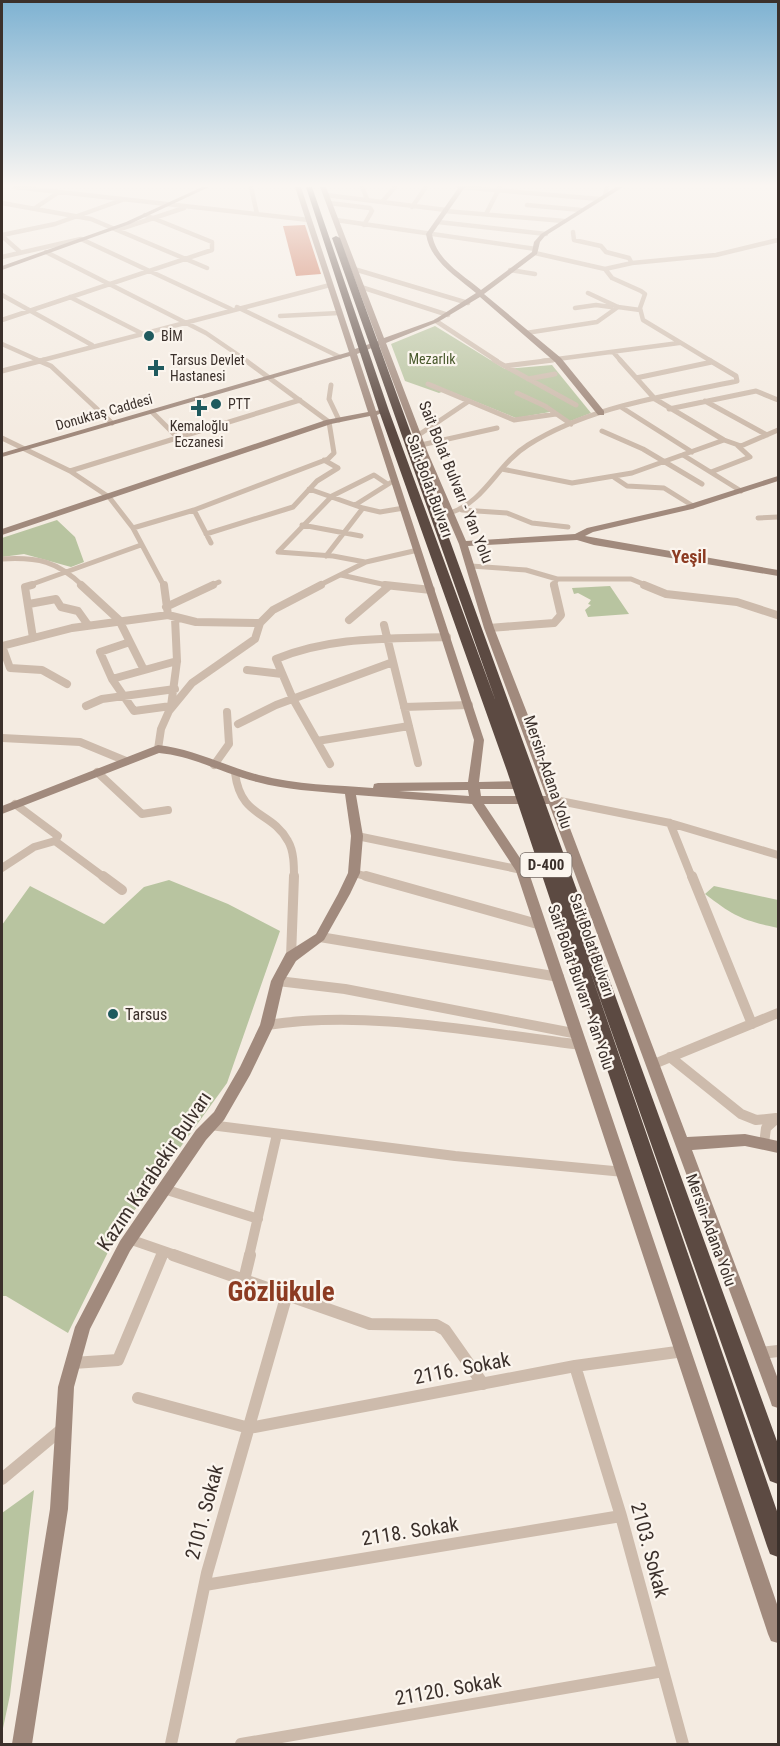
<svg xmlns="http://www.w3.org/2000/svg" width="780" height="1746" font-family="'Roboto Condensed',sans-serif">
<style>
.green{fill:#b8c4a0}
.building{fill:#c8694b}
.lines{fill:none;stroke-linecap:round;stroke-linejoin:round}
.street-far4{stroke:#cdbbac;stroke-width:4.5}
.street-far3{stroke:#cdbbac;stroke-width:5}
.street-far2{stroke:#cdbbac;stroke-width:8}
.street-far1{stroke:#cdbbac;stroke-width:10}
.street{stroke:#cdbbac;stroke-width:12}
.secondary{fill:#a18a7d;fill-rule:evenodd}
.highway{fill:#5c4a42;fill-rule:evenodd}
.poi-dot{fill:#1f5a5e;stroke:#fbf5ee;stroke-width:2}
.labels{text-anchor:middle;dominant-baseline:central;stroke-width:4.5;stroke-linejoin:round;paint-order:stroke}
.far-poi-label{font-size:14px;fill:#3b302b;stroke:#fbf5ee;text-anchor:start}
.far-park-label{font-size:14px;fill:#4a5a2e;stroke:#fbf5ee}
.far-street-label{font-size:14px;fill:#3b302b;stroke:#fbf5ee}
.shield{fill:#fbf5ee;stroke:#756b66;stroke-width:1.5}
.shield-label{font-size:15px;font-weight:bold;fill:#3b302b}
.street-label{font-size:16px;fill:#3b302b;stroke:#fbf5ee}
.poi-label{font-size:16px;fill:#3b302b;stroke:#fbf5ee;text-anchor:start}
.far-district-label{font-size:18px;font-weight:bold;fill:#8c3b22;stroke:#fbf5ee}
.near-street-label{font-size:20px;fill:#3b302b;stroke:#fbf5ee}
.near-district-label{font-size:27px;font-weight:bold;fill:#8c3b22;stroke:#fbf5ee}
</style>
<rect width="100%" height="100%" fill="#f4ebe1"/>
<path class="green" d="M435,326L505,369L552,365L591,413L568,422L550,412L516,418L447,390L439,393L405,381L391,344Z
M57,520L75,537L84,562L71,567L24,554L2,557V538Z
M610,586L629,614L588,617L585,610L591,605L588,604L591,600L578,593L574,594L572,588Z
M169,880L228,904L280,931L227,1083L116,1236L68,1333L6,1296H2V925L30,886L104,924L144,887Z
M714,886L778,900V928C742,920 735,917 705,894Z
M34,1490L10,1695L2,1733V1513Z"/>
<path class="building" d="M305,225L321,274L296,276L283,226Z"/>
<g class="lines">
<path class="street-far4" d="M15,187L309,220
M251,187L257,214
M362,187L367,199
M459,187L600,199
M326,195L446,210
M605,196L607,187
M382,202L395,187
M2,203L91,219L207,268
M329,203L370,208L372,211L364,225
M527,205L581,210
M412,207L426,187
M35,208L59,192
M445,211L564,221
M486,214L500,187
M336,220L536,249
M438,222L546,234
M120,229L184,208
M573,232L574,240L601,246L606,252L629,258L631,262
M2,235L55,224L122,200
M2,236L20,252
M46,252L206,333L247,361
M535,253L605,269L612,278L641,291L645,294L640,308L643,320L711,361
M2,257L81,239L231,309
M354,269L468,303
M605,269L632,263L716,255L778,240
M510,270L535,274
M361,287L448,315
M588,293L618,307L640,310
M2,295L92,345
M70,297L141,333
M237,307L340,357
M575,308L596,305L611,307
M280,316L339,313
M2,320L212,250V242L145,215
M436,321L497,361
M526,333L597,322L618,307
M2,344L40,361
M614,353L621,361
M39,361L330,285
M542,361L679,343"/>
<path class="street-far3" d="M37,360L51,366L112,423
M494,360L576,405
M620,360L655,399L724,440L741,446L778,430
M505,366L553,360
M2,371L44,360
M636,378L712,362
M528,379L555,374
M428,384L514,420L556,414
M331,385L329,399L339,420
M517,393L545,406L571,424
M705,401L767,435
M621,407L692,452
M669,409L756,391L778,400
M152,412L179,439
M602,431L643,449L702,484
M417,436L469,401
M2,438L70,471L109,497L133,528L164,586
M421,445L497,428
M683,455L741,491
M502,469L572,483L632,473L724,440
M70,471L300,400
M711,472L750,457L737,445
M615,478L627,486L664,488L693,506
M309,489L363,508
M355,505L390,483
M194,510L211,543
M462,510L507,513L532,523L568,527
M450,513C486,501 497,464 528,445C590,406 667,396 737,381L736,376L709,360
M758,518L778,517
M302,525L361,536
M133,528L194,510L328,459L334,453L329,422L245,360
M206,534L293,507L317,481L338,468L324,460
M326,556L363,508L380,512L404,508
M2,559C38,557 57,561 83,586
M365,562L333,556L278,552L332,496L374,475L386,483
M471,566L526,570L557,579
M341,575L391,586
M27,586L141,545
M210,586L219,582
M318,586L366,562L418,550
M553,586L557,579H631L648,586"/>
<path class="street-far2" d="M32,585L25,587L33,638
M81,585L119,620L143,668
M164,585L168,615
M385,585L431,590
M644,585L666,594L737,602L777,615
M29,604L56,599L61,607L78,611L88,625
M166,607L213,585
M349,620L389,586
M384,625L418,763
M489,628L554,623L561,615L554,585
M130,642L100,652L112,679L134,711L171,706L177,661L175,618
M2,646L72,628L168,615L196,622L260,623
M2,646L10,668L42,670L67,684
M247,670L282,674
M112,679L177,661
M86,706L102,699L175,689
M404,707L469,705
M238,724L276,705L393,662
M2,738L80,742L126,761
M317,741L409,726
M158,749L161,729L169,711L192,683L255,639L260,623L273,610L321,585
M330,764L293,699L276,659C331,636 389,639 447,637
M214,765L229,744L227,712
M97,772L142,814L168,810
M235,773C241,819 271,810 288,841C294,851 294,866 294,878
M555,800L670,823L778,855
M15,804L58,836L55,841
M670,823L692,878
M357,836L522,870
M2,868L34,847L55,841L105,878
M354,873L372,878"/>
<path class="street-far1" d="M103,876L122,890
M366,876L541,925
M692,876L752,1024
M320,937L559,977
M291,957L294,876
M278,981L345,989L578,1034
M267,1025C370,1009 479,1033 582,1045
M670,1057L741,1114L756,1120L776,1118
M654,1064L778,1013
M210,1125L455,1156L624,1172
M764,1144L766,1128L776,1119
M164,1189L258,1219
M129,1239L178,1256
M161,1256L163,1252
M249,1256L277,1134"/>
<path class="street" d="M173,1255L370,1324L436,1325L445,1330L483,1384
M244,1280L250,1255
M761,1353L778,1351
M73,1363L118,1360L162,1255
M575,1366L621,1516L683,1744
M138,1398L249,1428L575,1366L684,1351
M2,1479L62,1429
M205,1585L621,1516
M171,1744L207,1573L287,1294
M241,1744L663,1671"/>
<path class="secondary" d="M202,187H209L130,224L2,270V266L126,222Z
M295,187H301L355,349L378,341L320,187H326L384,338L434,320L476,293C456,276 430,261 426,234L459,187H465L432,234C436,260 462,274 481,290L532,252L534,242L541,234L616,187H623L545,236L540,242L537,254L484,294L561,358L604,411V415H598L555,362L480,297L438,322L386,343L428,453L466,541L575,534L587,528L687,505L778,476V481L692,509L593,532L585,536L778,570V576L594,545L577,540L468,546L494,628L561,800L560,802L687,1137L745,1134L778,1141V1153L745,1146L692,1150L778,1379V1408L772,1406L770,1400L549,804H484L528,870L778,1607V1643L771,1641L768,1634L516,871L472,804L356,795L363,836L360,873L350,894L324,940L296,961L284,981L274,1025L250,1075L224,1120L206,1140L130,1251L90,1329L74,1387L68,1509L32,1744H12L50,1509L58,1387L75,1327L120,1241L196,1130L214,1112L240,1067L260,1025L271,981L286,953L316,934L338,894L348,873L351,836L345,794C316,791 286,790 257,782C224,774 193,756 159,753L2,814V806L158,745C194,749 225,766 259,775C296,785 336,785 373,788L374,784L378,783L468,782L474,740L370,416L331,424L2,535V529L326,420L368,412L350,356L2,457V453L349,352ZM379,345L420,453L459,544L484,628L546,796H481L480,789H528L534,785L528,781L479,782L484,740L377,415L384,412L380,410L376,411L357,354ZM468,790L469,796L399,791Z"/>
<path class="highway" d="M306,187H312L389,411L496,702L332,238L336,236L340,238L778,1444V1484L770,1481L767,1473L587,962L778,1514V1557L770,1554L767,1546L507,771L379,411Z"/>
</g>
<linearGradient id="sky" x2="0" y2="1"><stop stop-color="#7eb2d2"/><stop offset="0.43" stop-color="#faf6f2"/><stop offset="1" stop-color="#faf6f2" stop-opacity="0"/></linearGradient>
<rect width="780" height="431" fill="url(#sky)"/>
<g class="poi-dot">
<circle cx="149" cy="336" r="6"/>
<path d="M153 359h6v6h6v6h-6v6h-6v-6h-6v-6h6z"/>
<circle cx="216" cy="404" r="6"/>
<path d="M196 399h6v6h6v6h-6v6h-6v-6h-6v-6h6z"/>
<circle cx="113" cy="1014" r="6"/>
</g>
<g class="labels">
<g class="far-poi-label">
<text x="161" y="336">BİM</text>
<text x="170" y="360">Tarsus Devlet<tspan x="170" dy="16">Hastanesi</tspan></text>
<text x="228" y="404">PTT</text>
<text x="199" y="426" text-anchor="middle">Kemaloğlu<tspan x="199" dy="16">Eczanesi</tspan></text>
</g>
<g class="far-park-label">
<text x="432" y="359">Mezarlık</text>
</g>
<g class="far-street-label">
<text transform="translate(104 412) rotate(-16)">Donuktaş Caddesi</text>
</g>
<rect class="shield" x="520.5" y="853" width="51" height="24" rx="4.5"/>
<g class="shield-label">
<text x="546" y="865">D-400</text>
</g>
<g class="street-label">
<text transform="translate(456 482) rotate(68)">Sait Bolat Bulvarı - Yan Yolu</text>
<text transform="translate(430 486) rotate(70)">Sait Bolat Bulvarı</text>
<text transform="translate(548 772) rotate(71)">Mersin-Adana Yolu</text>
<text transform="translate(592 945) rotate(71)">Sait Bolat Bulvarı</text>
<text transform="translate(581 987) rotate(71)">Sait Bolat Bulvarı - Yan Yolu</text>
<text transform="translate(711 1230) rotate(70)">Mersin-Adana Yolu</text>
</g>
<g class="poi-label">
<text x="125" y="1014">Tarsus</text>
</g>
<g class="far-district-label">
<text x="689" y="556">Yeşil</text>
</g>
<g class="near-street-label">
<text transform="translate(154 1171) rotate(-56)">Kazım Karabekir Bulvarı</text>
<text transform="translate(462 1368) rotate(-11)">2116. Sokak</text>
<text transform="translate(204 1512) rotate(-75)">2101. Sokak</text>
<text transform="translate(410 1531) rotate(-9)">2118. Sokak</text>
<text transform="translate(650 1550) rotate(75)">2103. Sokak</text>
<text transform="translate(448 1689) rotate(-10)">21120. Sokak</text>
</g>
<g class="near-district-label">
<text x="281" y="1292">Gözlükule</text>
</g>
</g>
<rect width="780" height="1746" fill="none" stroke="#3b302b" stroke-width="6"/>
</svg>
